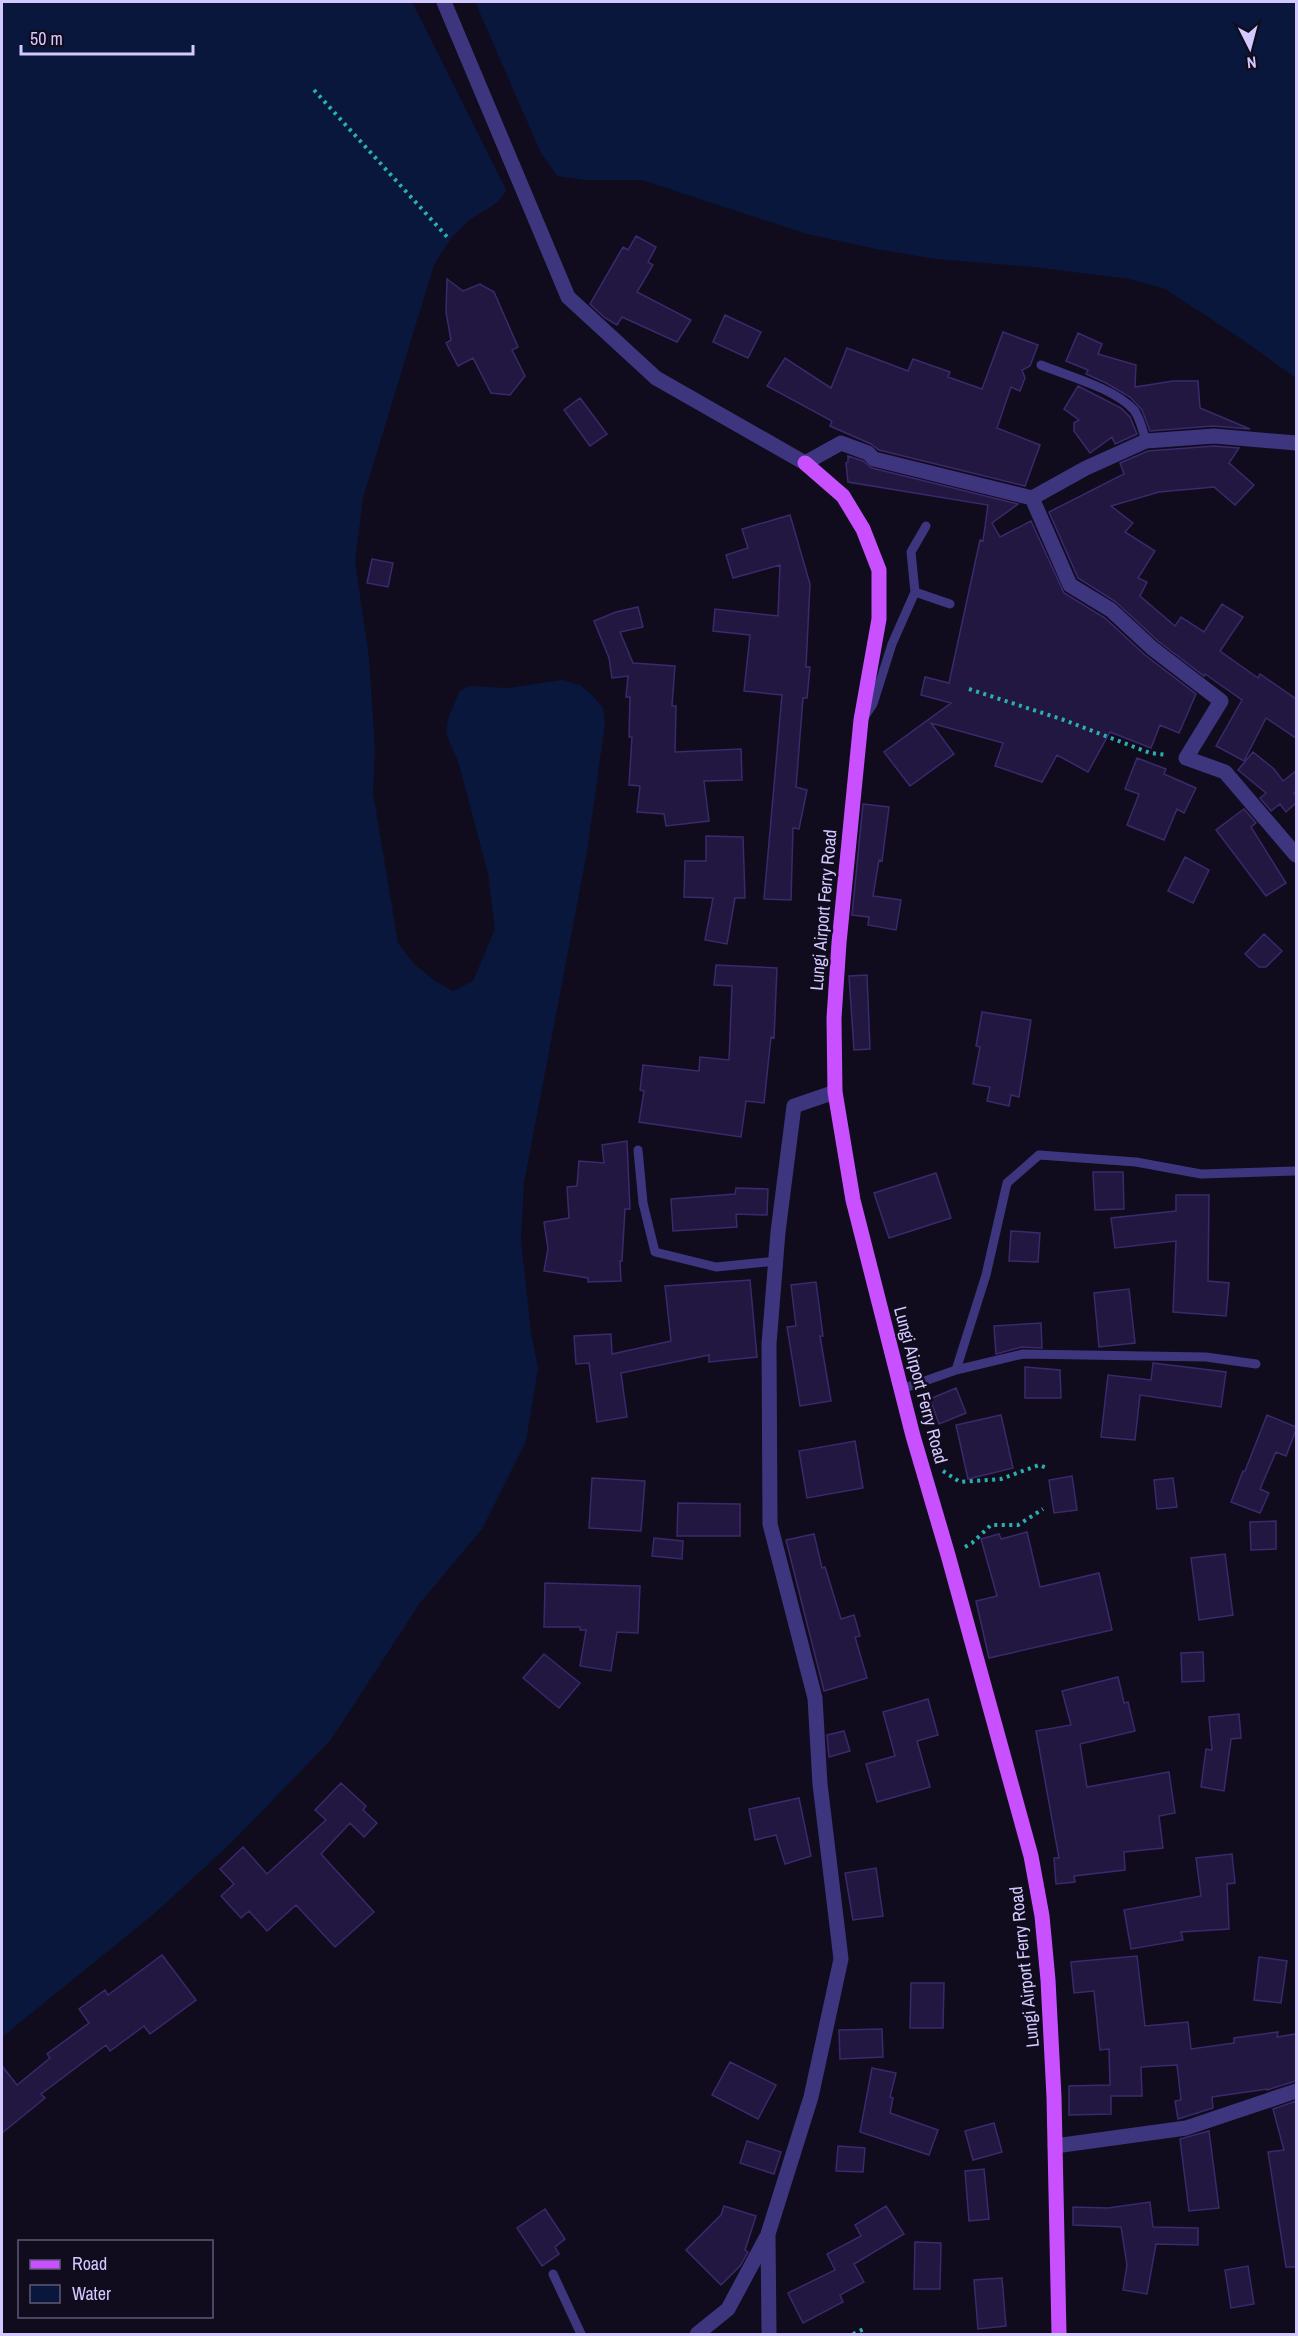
<svg xmlns="http://www.w3.org/2000/svg" width="1298" height="2336" font-family="'Archivo Narrow',sans-serif">
<style>
.water{fill:#08173b}
.building{fill:#221740;stroke:#3b296c;stroke-width:1.5}
.lines{fill:none;stroke-linecap:round;stroke-linejoin:round}
.path{stroke:#2bb0b1;stroke-width:4;stroke-dasharray:3 4.5;stroke-linecap:butt}
.lane{stroke:#3d367e;stroke-width:9}
.street{stroke:#3d367e;stroke-width:15}
.primary{stroke:#c950ff;stroke-width:15}
.labels{text-anchor:middle;dominant-baseline:central;stroke-width:5;stroke-linejoin:round;paint-order:stroke}
.street-label{font-size:18px;fill:#d3c9ff;stroke:#100c1e}
</style>
<rect width="100%" height="100%" fill="#100c1e"/>
<path class="water" d="M2,2H412L506,190C499,206 484,209 470,220C453,234 445,246 434,265L363,498L355,561L369,657L375,749L373,793L398,943L414,964L435,981L453,991L473,981L495,929L488,874L459,764L446,733L448,719L459,692L469,686L508,688L562,680L580,685L591,694L603,708L605,724L587,852L524,1183L521,1240L531,1332L538,1368L526,1441L482,1529L420,1603L330,1741L230,1844L155,1913L2,2037Z
M475,2H1296V378L1240,338L1165,289L1129,279L1033,267L936,259L876,249L807,234L642,180H585L557,176L541,153Z"/>
<path class="building" d="M636,236L656,247L648,262L653,265L637,292L691,320L677,342L622,317L617,325L605,318L590,304L623,247L628,250Z
M447,279L463,291L480,284L494,292L518,347L512,350L525,376L510,395L491,393L473,358L458,366L446,343L451,340L446,312Z
M725,315L761,332L748,358L713,342Z
M1003,332L1038,345L1030,366L1022,370L1025,378L1020,391L1011,387L997,428L1040,445L1025,486L879,450L871,444L830,426L832,421L767,386L785,358L831,388L847,348L908,371L913,359L950,372L948,377L982,389Z
M1078,333L1102,344L1098,354L1136,365L1135,387L1173,381H1198L1200,408L1250,429L1213,426L1150,431L1142,410L1130,397L1106,383L1086,374L1088,370L1066,361Z
M1078,386L1121,408L1130,417L1137,434L1115,444L1112,437L1090,453L1074,431V423L1079,420L1064,409Z
M580,398L607,434L590,446L564,410Z
M1214,446L1239,448L1229,463L1254,485L1235,505L1214,487L1159,492L1111,506L1133,523L1125,532L1155,551L1138,578L1147,582L1140,596L1175,626L1181,617L1204,632L1222,604L1243,617L1220,651L1258,678L1260,674L1296,699V738L1266,718L1244,761L1216,746L1242,700L1205,674L1204,676L1158,641L1116,602L1078,578L1049,512L1124,474L1120,463L1148,451Z
M848,456L863,461L872,468L1018,504L992,523L1000,537L1031,521L1064,593L1105,618L1145,655L1196,694L1179,733L1160,725L1151,748L1110,732L1088,772L1057,755L1042,782L995,766L1003,743L931,723L954,754L910,786L884,752L951,703L921,695L925,677L949,683L980,540L983,541L988,505L848,482L846,463L848,462Z
M790,515L810,584L806,667H810L807,698H803L796,787L807,790L799,829L793,828L791,900L764,899L782,695L744,691L750,635L713,631L715,609L778,616L780,565L733,578L726,555L748,548L742,529Z
M372,559L393,563L388,587L367,583Z
M638,607L643,627L620,632L633,663L675,666L672,706H676L675,752L741,749L742,780L704,781L709,821L666,826L664,814L637,812L640,786L629,785L632,737H629L630,697H626L628,676L612,678L609,658L594,621L616,612Z
M1253,752L1274,769L1283,781L1296,771V791L1294,793L1296,796V803L1286,812L1280,804L1271,811L1260,798L1266,793L1238,770Z
M1137,758L1166,769L1164,774L1196,788L1184,813L1177,809L1164,840L1127,825L1139,794L1125,789Z
M863,804L889,807L882,861L879,860L873,896L901,900L896,930L868,925L869,917L852,915Z
M1244,809L1256,823L1251,827L1286,883L1266,896L1216,830Z
M706,836L743,837L745,898H735L727,944L705,940L713,898L684,897L685,861H706Z
M1185,857L1209,870L1193,903L1168,891Z
M1264,934L1282,951L1266,967H1259L1245,954Z
M716,965L777,968L774,1038L771,1037L764,1103L746,1101L741,1137L639,1122L644,1091L640,1090L643,1065L699,1071L700,1057L729,1060L732,986L714,985Z
M867,975L870,1049L854,1050L849,976Z
M982,1012L1031,1020L1019,1097L1011,1095L1009,1106L987,1101L990,1087L973,1084L980,1047L976,1046Z
M627,1141L630,1209H625L622,1261H620L621,1281L588,1282V1278L544,1271L548,1249L544,1222L569,1218L567,1187L577,1186L579,1161L604,1163L602,1145Z
M1093,1172H1123L1124,1209L1095,1210Z
M936,1173L951,1218L889,1238L874,1193Z
M736,1188L768,1189L767,1215L736,1214L737,1227L673,1231L671,1199L735,1194Z
M1176,1195H1209L1208,1281L1229,1283L1226,1316L1173,1312L1176,1241L1115,1248L1111,1218L1176,1211Z
M1011,1231L1040,1233L1038,1262L1009,1261Z
M750,1280L757,1357L709,1362V1355L621,1373L627,1417L597,1422L589,1363L576,1364L574,1336L611,1334L612,1354L671,1341L665,1286Z
M816,1282L823,1336H820L831,1401L800,1406L787,1327L796,1326L791,1285Z
M1129,1289L1135,1343L1099,1347L1094,1293Z
M1041,1323L1042,1348L1022,1347L996,1354L994,1326Z
M1153,1363L1226,1372L1221,1407L1140,1395L1135,1440L1101,1437L1108,1375L1151,1380Z
M1025,1367L1060,1370L1061,1398H1025Z
M956,1388L966,1413L939,1424L930,1399Z
M1001,1415L1013,1468L968,1479L956,1425Z
M1267,1415L1296,1427V1430L1286,1456L1276,1452L1260,1489L1269,1493L1260,1513L1231,1502L1243,1471H1245Z
M855,1441L863,1488L807,1498L799,1451Z
M1072,1476L1077,1510L1054,1513L1049,1480Z
M592,1478L645,1481L641,1531L589,1528Z
M1173,1478L1177,1507L1157,1509L1154,1480Z
M678,1503L740,1504V1536H677Z
M1276,1521V1549L1251,1550L1250,1522Z
M1027,1532L1040,1587L1099,1573L1112,1630L989,1658L976,1601L997,1596L981,1539L999,1534L1001,1539Z
M814,1534L822,1568L825,1567L841,1619L854,1615L860,1636L855,1637L867,1678L824,1691L786,1540Z
M654,1538L683,1541L682,1559L652,1556Z
M1225,1554L1233,1615L1199,1620L1191,1558Z
M545,1583L640,1586L638,1633L617,1632L611,1671L580,1666L586,1630H580V1627H544Z
M1203,1652L1204,1681L1182,1682L1181,1653Z
M544,1654L580,1683L559,1708L523,1678Z
M1118,1677L1124,1703L1128,1702L1135,1731L1080,1744L1087,1787L1169,1772L1175,1813L1159,1816L1163,1848L1124,1852L1125,1870L1074,1876L1075,1882L1056,1884L1054,1858H1059L1036,1731L1071,1725L1062,1691Z
M928,1699L938,1735L917,1741L930,1787L877,1802L866,1764L895,1756L883,1712Z
M1239,1714L1241,1738L1231,1739L1224,1791L1201,1787L1206,1749L1212,1750L1209,1717Z
M844,1731L850,1751L829,1757L827,1735Z
M341,1783L366,1806L363,1810L377,1823L364,1837L350,1823L321,1854L374,1912L335,1947L296,1905L267,1931L249,1911L241,1918L221,1896L234,1884L220,1869L243,1847L267,1874L326,1820L315,1810Z
M799,1798L811,1856L785,1864L776,1835L755,1840L749,1809Z
M1232,1854L1235,1883L1227,1884L1229,1929L1181,1932L1183,1940L1131,1949L1124,1910L1201,1896L1196,1858Z
M876,1868L883,1916L853,1920L845,1873Z
M162,1955L196,2000L150,2034L144,2026L110,2051L106,2045L41,2094L45,2098L2,2133V2066L17,2085L50,2058L47,2054L89,2023L79,2009L105,1990L108,1995Z
M1137,1956L1145,2026L1188,2022L1191,2049L1234,2043V2038L1278,2032L1277,2037L1296,2034V2081L1267,2090V2089L1212,2097L1213,2108L1178,2119L1175,2101L1181,2100L1177,2065L1141,2067L1142,2096H1111V2114L1069,2115V2086L1110,2085L1109,2049L1100,2050L1094,1991L1074,1993L1071,1962Z
M1259,1957L1287,1961L1281,2003L1254,2000Z
M911,1983H944L943,2028H910Z
M882,2029L883,2057L840,2059L839,2030Z
M730,2062L776,2085L758,2119L712,2095Z
M872,2068L896,2073L890,2097L893,2098L890,2113L938,2130L929,2155L860,2132Z
M1296,2101V2267H1286L1268,2152L1284,2150L1273,2109Z
M994,2123L1002,2152L973,2160L965,2131Z
M1209,2131L1219,2208L1189,2211L1180,2139Z
M747,2141L781,2152L774,2174L740,2163Z
M838,2146L865,2148L863,2172L836,2171Z
M984,2169L989,2219L969,2221L965,2171Z
M1150,2202L1153,2227L1198,2228V2245L1156,2244L1147,2294L1123,2290L1127,2265L1121,2227L1073,2225V2207L1108,2208Z
M724,2206L756,2216L745,2250L748,2252L740,2266L721,2285L686,2250L721,2215Z
M886,2206L904,2234L854,2264L864,2282L840,2295L843,2302L803,2323L788,2293L835,2270L827,2254L861,2236L855,2225Z
M545,2209L565,2239L555,2247L559,2254L542,2266L517,2228Z
M915,2242L941,2243L940,2289H914Z
M1248,2266L1254,2304L1231,2308L1225,2270Z
M1002,2278L1006,2326L978,2329L974,2280Z"/>
<g class="lines">
<path class="path" d="M314,90L449,239
M969,689L1064,720L1150,753L1167,755
M943,1471L960,1482L1001,1479L1039,1465L1047,1468
M965,1547L972,1543L991,1525H1018L1043,1509
M853,2334L864,2329"/>
<path class="lane" d="M1041,365C1068,376 1114,388 1134,410C1140,418 1143,431 1146,441
M915,592L950,604
M865,716L873,704L892,644L915,592L911,552L926,526
M638,1150L643,1203L655,1252L716,1267L776,1261
M956,1370L1023,1354L1206,1357L1256,1364
M902,1389L956,1370L986,1275L1007,1183L1039,1155L1136,1162L1201,1174L1296,1171
M553,2274L581,2334"/>
<path class="street" d="M444,2L568,297L656,378L805,463L841,443L868,453L874,459L1032,498L1070,585L1111,610L1152,648L1221,701L1186,758L1225,772L1296,855
M1032,498L1086,468L1146,441L1214,436L1296,443
M1055,2146L1186,2128L1296,2091
M697,2334L728,2309L766,2238
M769,2334L768,2234L811,2097L841,1959L820,1784L815,1698L770,1524L769,1344L778,1232L794,1106L835,1092"/>
<path class="primary" d="M805,463L843,496L863,529L879,570V619L861,720L839,943L834,1018L835,1092L853,1200L913,1436L948,1555L1031,1856L1042,1916L1048,1980L1054,2097L1059,2334"/>
</g>
<g class="labels">
<g class="street-label">
<text transform="translate(823 910) rotate(-85)">Lungi Airport Ferry Road</text>
<text transform="translate(921 1385) rotate(75)">Lungi Airport Ferry Road</text>
<text transform="translate(1024 1967) rotate(-96)">Lungi Airport Ferry Road</text>
</g>
</g>
<rect width="1298" height="2336" fill="none" stroke="#d3c9ff" stroke-width="6"/>
<rect x="18" y="2240" width="195" height="78" fill="#100c1e" stroke="#5e5878" stroke-width="1.5"/>
<rect x="30" y="2260" width="30" height="9" fill="#c950ff" stroke="#5e5878" stroke-width="1.5"/>
<text x="72" y="2270" font-size="18" fill="#d3c9ff">Road</text>
<rect x="30" y="2285" width="30" height="18" fill="#08173b" stroke="#5e5878" stroke-width="1.5"/>
<text x="72" y="2300" font-size="18" fill="#d3c9ff">Water</text>
<g transform="translate(1250 48) rotate(174)" stroke="#100c1e" stroke-width="4.5" paint-order="stroke">
<path d="M0-4.5L10 22L0 15L-10 22Z" fill="#d3c9ff"/>
<text y="-9" font-size="16" font-weight="bold" text-anchor="middle" fill="#d3c9ff">N</text>
</g>
<path d="M21 45v9h172v-9" fill="none" stroke="#d3c9ff" stroke-width="3"/>
<text x="30" y="45" font-size="18" fill="#d3c9ff" stroke="#100c1e" stroke-width="4.5" paint-order="stroke">50 m</text>
</svg>
